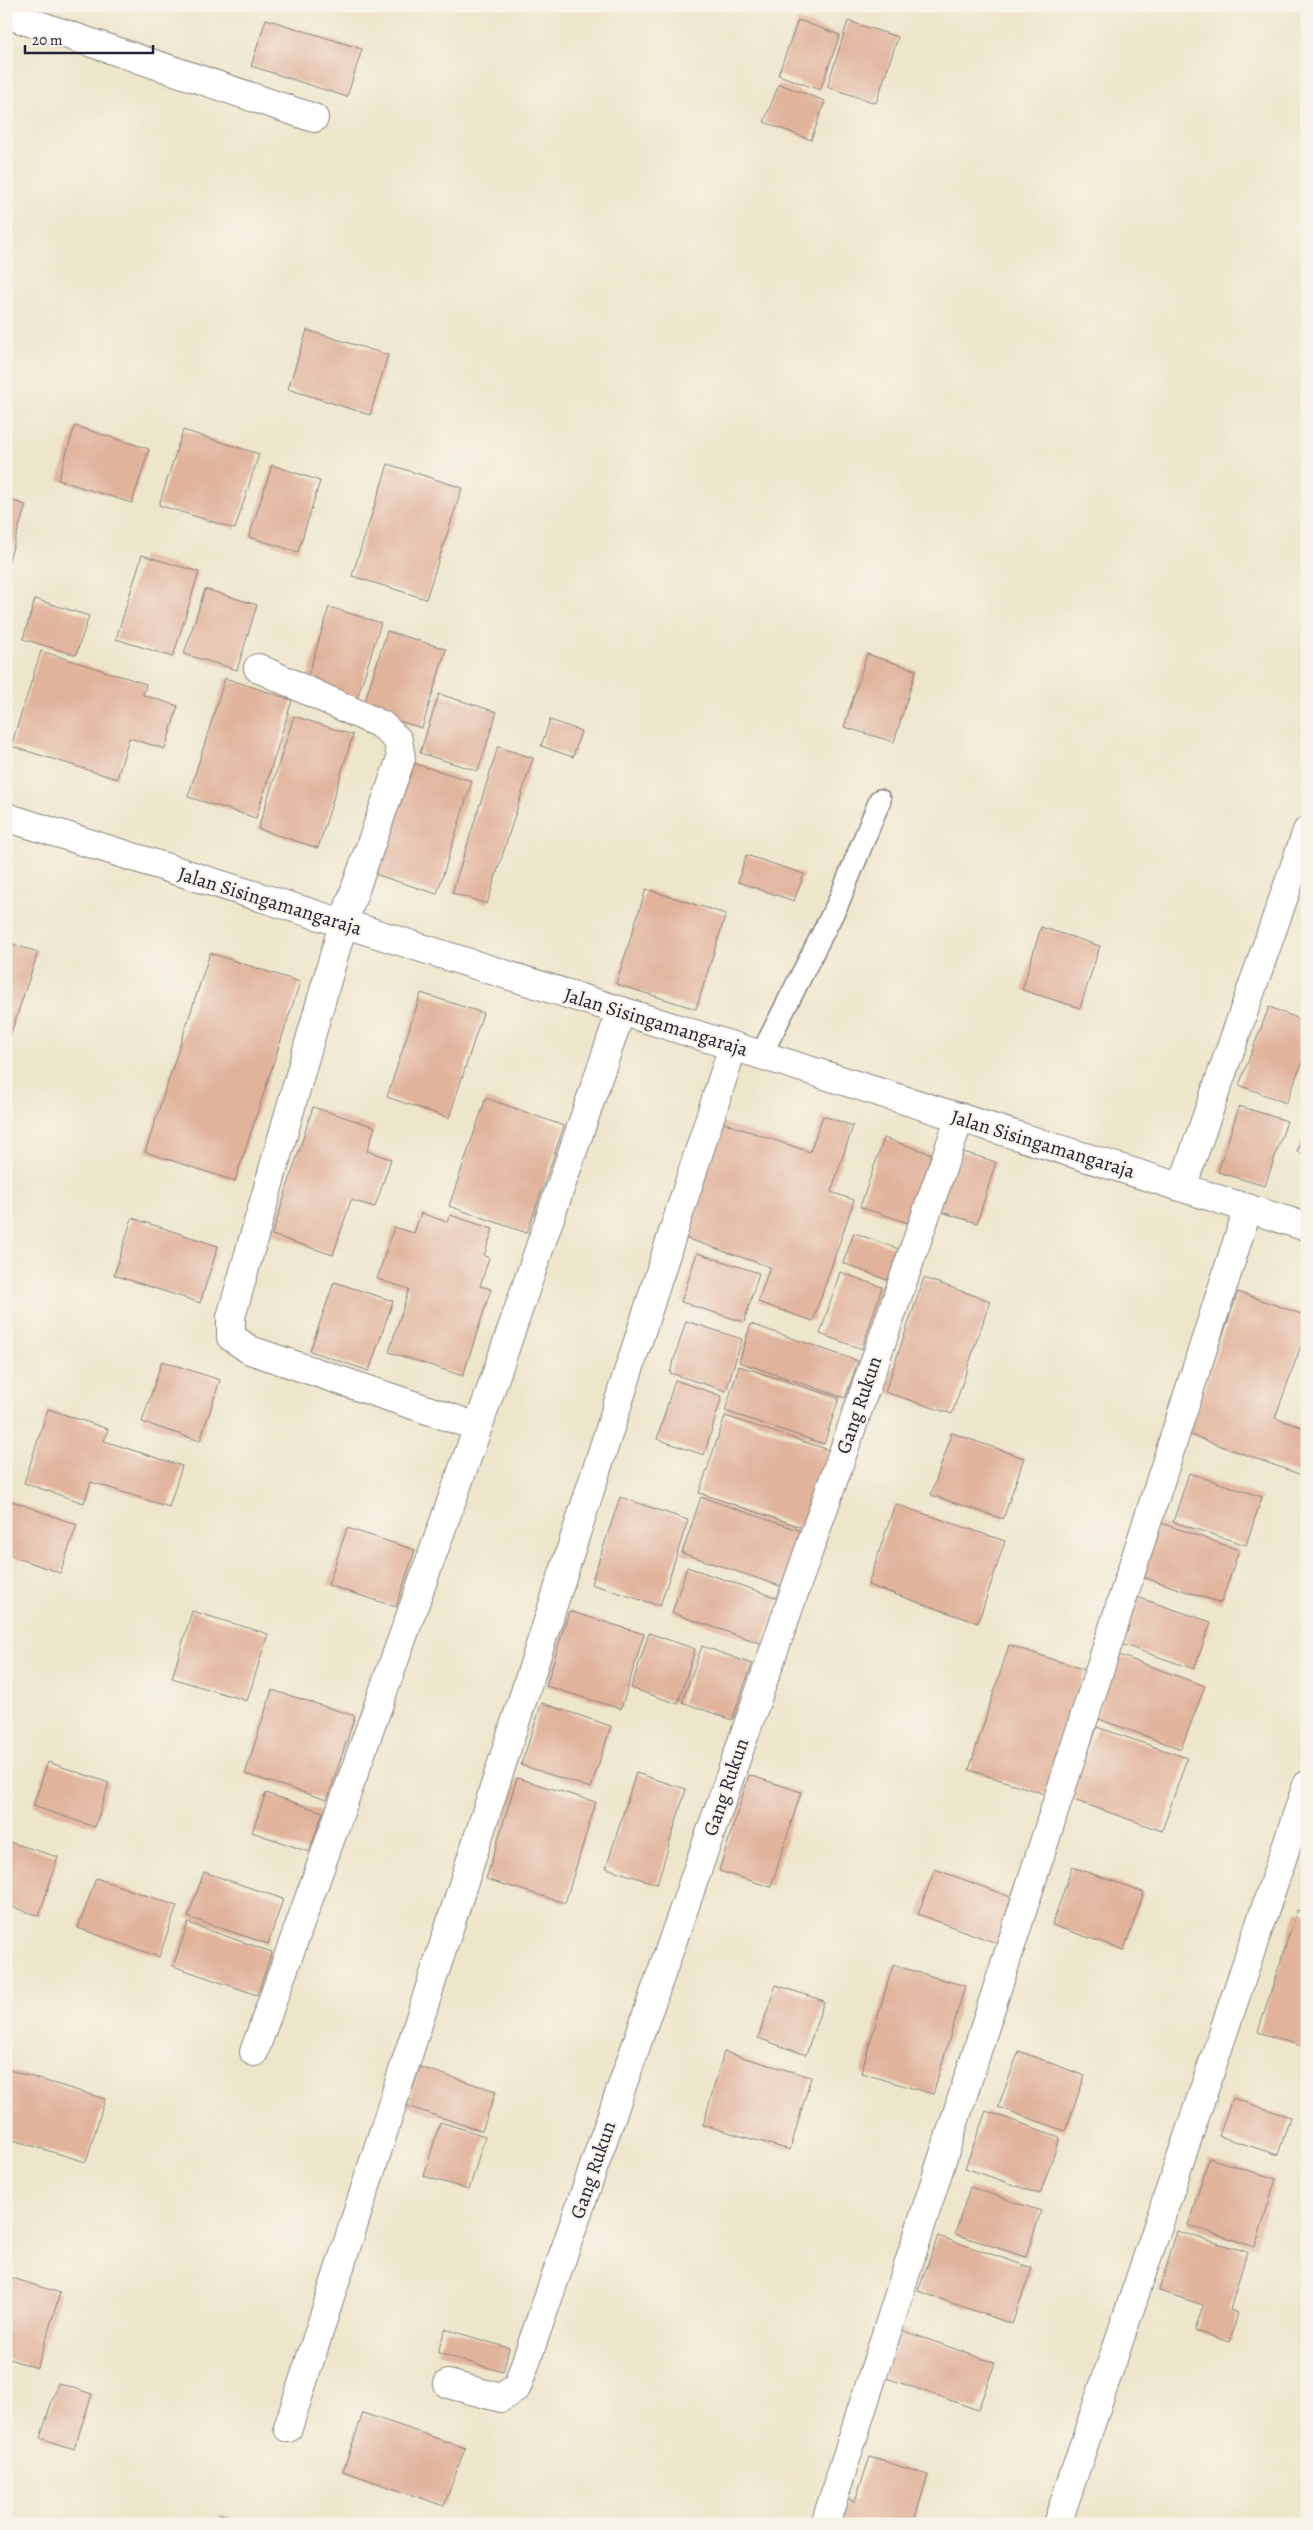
<svg xmlns="http://www.w3.org/2000/svg" width="1313" height="2530" font-family="Alegreya,serif">
<style>
.building{fill:#e1b39b}
.lines{fill:none;stroke-linecap:round;stroke-linejoin:round}
.service-casing{stroke:#888483;stroke-width:24}
.minor-casing{stroke:#888483;stroke-width:30}
.tertiary-casing{stroke:#888483;stroke-width:30}
.service{stroke:#fff;stroke-width:21}
.minor{stroke:#fff;stroke-width:28}
.tertiary{stroke:#fff;stroke-width:28}
.labels{text-anchor:middle;dominant-baseline:central;stroke-width:4.5;stroke-linejoin:round;paint-order:stroke}
.street-label{font-size:20px;fill:#22223b;stroke:#f7f3e8}
</style>
<rect width="100%" height="100%" fill="#f7f3e8"/>
<filter id="ink" filterUnits="userSpaceOnUse"><feTurbulence type="fractalNoise" baseFrequency=".02" numOctaves="2"/><feDisplacementMap in="SourceGraphic" scale="10" xChannelSelector="R" yChannelSelector="G"/><feConvolveMatrix kernelMatrix="1 2 1 2 8 2 1 2 1" color-interpolation-filters="sRGB"/></filter>
<filter id="wash" filterUnits="userSpaceOnUse"><feTurbulence type="fractalNoise" baseFrequency=".0096" numOctaves="4" result="noise"/><feDisplacementMap in="SourceGraphic" scale="20" xChannelSelector="R" yChannelSelector="G"/><feGaussianBlur stdDeviation="1.12" result="paint"/><feColorMatrix in="noise" values="0 0 0 0 0 0 0 0 0 0 0 0 0 0 0 0 0 1.4 0 .05"/><feComposite in="paint" operator="in"/></filter>
<g filter="url(#wash)">
<rect width="100%" height="100%" fill="#eee6cb"/>
<g id="blocks">
<path class="building" d="M266,19L362,49L347,97L251,66Z
M798,20L840,35L820,90L778,75Z
M848,21L898,37L876,103L827,87Z
M779,84L825,101L811,140L764,122Z
M307,330L388,355L370,415L288,389Z
M75,426L149,449L132,503L58,480Z
M183,430L259,454L235,529L159,505Z
M388,464L462,488L426,599L352,576Z
M272,465L320,481L298,552L249,537Z
M6,499L26,505L7,566H6Z
M142,555L199,572L173,657L116,639Z
M205,589L257,605L237,670L184,654Z
M35,599L89,616L76,655L23,639Z
M329,607L381,623L357,699L306,683Z
M387,631L446,649L422,728L362,710Z
M41,651L146,684L143,695L178,706L165,749L129,738L117,779L11,746Z
M867,654L916,670L894,742L844,727Z
M225,678L292,700L256,818L188,797Z
M439,694L497,712L478,771L420,753Z
M294,716L353,735L318,848L258,829Z
M550,720L581,731L573,757L541,746Z
M498,747L533,758L487,904L452,893Z
M409,762L472,781L437,894L374,874Z
M746,855L804,874L794,901L738,882Z
M646,889L726,914L696,1009L616,984Z
M1041,927L1100,946L1080,1008L1022,990Z
M6,942L38,952L7,1045L6,1044Z
M210,953L300,982L235,1181L145,1152Z
M421,993L483,1013L449,1118L387,1097Z
M1269,1007L1307,1022V1050L1286,1103L1239,1085Z
M486,1098L564,1126L527,1233L449,1206Z
M1239,1106L1287,1121L1265,1186L1218,1172Z
M313,1107L375,1127L367,1151L391,1159L375,1207L351,1200L333,1255L272,1235Z
M823,1116L853,1126L831,1192L854,1200L813,1321L758,1302L770,1267L682,1237L721,1122L810,1152Z
M1307,1123V1155L1297,1152Z
M884,1138L935,1155L911,1224L860,1207Z
M954,1149L996,1162L977,1223L935,1210Z
M421,1213L447,1222L450,1215L493,1229L484,1256L489,1258L480,1286L491,1289L463,1376L389,1352L409,1289L377,1279L394,1227L414,1233Z
M132,1218L218,1246L200,1303L114,1275Z
M854,1233L907,1252L895,1283L843,1263Z
M697,1253L759,1273L744,1322L681,1302Z
M840,1272L882,1287L862,1349L820,1334Z
M924,1278L990,1301L952,1414L885,1392Z
M334,1282L393,1301L369,1371L310,1351Z
M1238,1292L1307,1316V1329L1275,1418L1307,1429V1477L1188,1434Z
M686,1321L742,1339L726,1391L670,1373Z
M751,1324L858,1361L845,1398L739,1362Z
M162,1361L220,1380L200,1441L142,1422Z
M739,1366L839,1398L824,1444L725,1411Z
M675,1380L722,1396L704,1455L657,1439Z
M48,1409L108,1429L104,1441L182,1466L169,1507L91,1482L84,1503L24,1483Z
M725,1416L829,1450L804,1528L699,1493Z
M952,1433L1024,1458L1003,1519L931,1495Z
M1189,1473L1262,1497L1246,1545L1173,1522Z
M620,1497L688,1520L660,1606L591,1584Z
M701,1497L807,1533L789,1589L682,1553Z
M7,1499L77,1525L60,1573L6,1554Z
M895,1504L1005,1541L978,1623L868,1585Z
M1158,1522L1239,1550L1221,1603L1140,1576Z
M347,1528L415,1550L396,1607L328,1585Z
M687,1567L778,1598L763,1644L672,1613Z
M1134,1596L1211,1622L1194,1669L1118,1643Z
M192,1611L268,1634L247,1701L172,1678Z
M569,1611L644,1634L621,1709L546,1686Z
M649,1633L695,1649L678,1704L631,1688Z
M1009,1645L1085,1670L1045,1794L969,1770Z
M702,1646L752,1664L732,1720L682,1702Z
M1119,1655L1205,1686L1181,1749L1096,1718Z
M272,1690L355,1716L327,1800L245,1774Z
M542,1703L611,1726L591,1788L521,1765Z
M1097,1727L1187,1758L1162,1831L1071,1799Z
M48,1762L109,1783L95,1827L33,1806Z
M636,1773L686,1789L657,1884L606,1868Z
M749,1775L801,1792L771,1887L719,1871Z
M517,1778L596,1802L565,1903L486,1879Z
M266,1793L323,1812L309,1852L252,1832Z
M6,1841L58,1857L39,1916L6,1905Z
M1072,1867L1144,1892L1124,1950L1052,1925Z
M935,1869L1016,1899L999,1944L918,1914Z
M204,1872L283,1899L268,1944L188,1917Z
M96,1878L177,1906L159,1957L78,1928Z
M1297,1910L1307,1913V2048L1258,2032Z
M188,1923L272,1952L257,1995L173,1966Z
M893,1965L965,1986L933,2094L861,2073Z
M776,1985L824,2001L806,2055L758,2038Z
M1019,2051L1085,2076L1065,2131L998,2107Z
M724,2052L811,2077L790,2150L703,2125Z
M420,2067L496,2091L482,2131L407,2106Z
M6,2069L105,2099L86,2162L6,2138Z
M1232,2098L1290,2117L1278,2155L1219,2136Z
M986,2111L1060,2137L1040,2194L965,2168Z
M440,2122L485,2136L469,2190L424,2176Z
M1209,2158L1276,2179L1255,2247L1188,2225Z
M970,2187L1041,2211L1026,2257L955,2234Z
M1177,2231L1247,2252L1230,2310L1238,2313L1230,2342L1195,2331L1203,2305L1159,2291Z
M938,2236L1032,2268L1012,2324L918,2291Z
M6,2276L60,2293L37,2368L6,2358Z
M445,2329L509,2348L503,2372L438,2353Z
M901,2330L995,2363L978,2410L884,2377Z
M58,2383L92,2394L74,2449L40,2438Z
M363,2413L465,2448L444,2506L343,2471Z
M870,2457L928,2475L914,2521L921,2524H839L847,2499L855,2501Z
M220,2514L251,2523V2524H217Z"/>
</g>
</g>
<g filter="url(#ink)">
<use href="#blocks" fill-opacity="0" stroke="#888483" stroke-width="1"/>
<g class="lines">
<defs>
<path id="service" d="M761,1055L838,903L880,800"/>
<path id="minor" d="M6,14L314,118
M258,668L382,725L398,740L401,758L343,924L231,1317V1337L250,1350L478,1427
M1182,1187L1307,831
M254,2052L478,1427L621,1011
M448,2384L501,2398L517,2387L960,1117
M288,2428L733,1046
M825,2524L1248,1208
M1057,2524L1307,1785"/>
<path id="tertiary" d="M6,817L1307,1227"/>
</defs>
<use href="#service" class="service-casing"/>
<use href="#minor" class="minor-casing"/>
<use href="#tertiary" class="tertiary-casing"/>
<use href="#service" class="service"/>
<use href="#minor" class="minor"/>
<use href="#tertiary" class="tertiary"/>
</g>
</g>
<g class="labels">
<g class="street-label">
<text transform="translate(270 901) rotate(17)">Jalan Sisingamangaraja</text>
<text transform="translate(656 1022) rotate(17)">Jalan Sisingamangaraja</text>
<text transform="translate(1043 1144) rotate(17)">Jalan Sisingamangaraja</text>
<text transform="translate(859 1405) rotate(-71)">Gang Rukun</text>
<text transform="translate(726 1787) rotate(-71)">Gang Rukun</text>
<text transform="translate(593 2170) rotate(-71)">Gang Rukun</text>
</g>
</g>
<rect width="1313" height="2530" fill="none" stroke="#f7f3e8" stroke-width="25"/>
<path d="M25 45v8h128v-8" fill="none" stroke="#22223b" stroke-width="2.5"/>
<text x="32" y="45" font-size="15" fill="#22223b" stroke="#f7f3e8" stroke-width="4" paint-order="stroke">20 m</text>
</svg>
